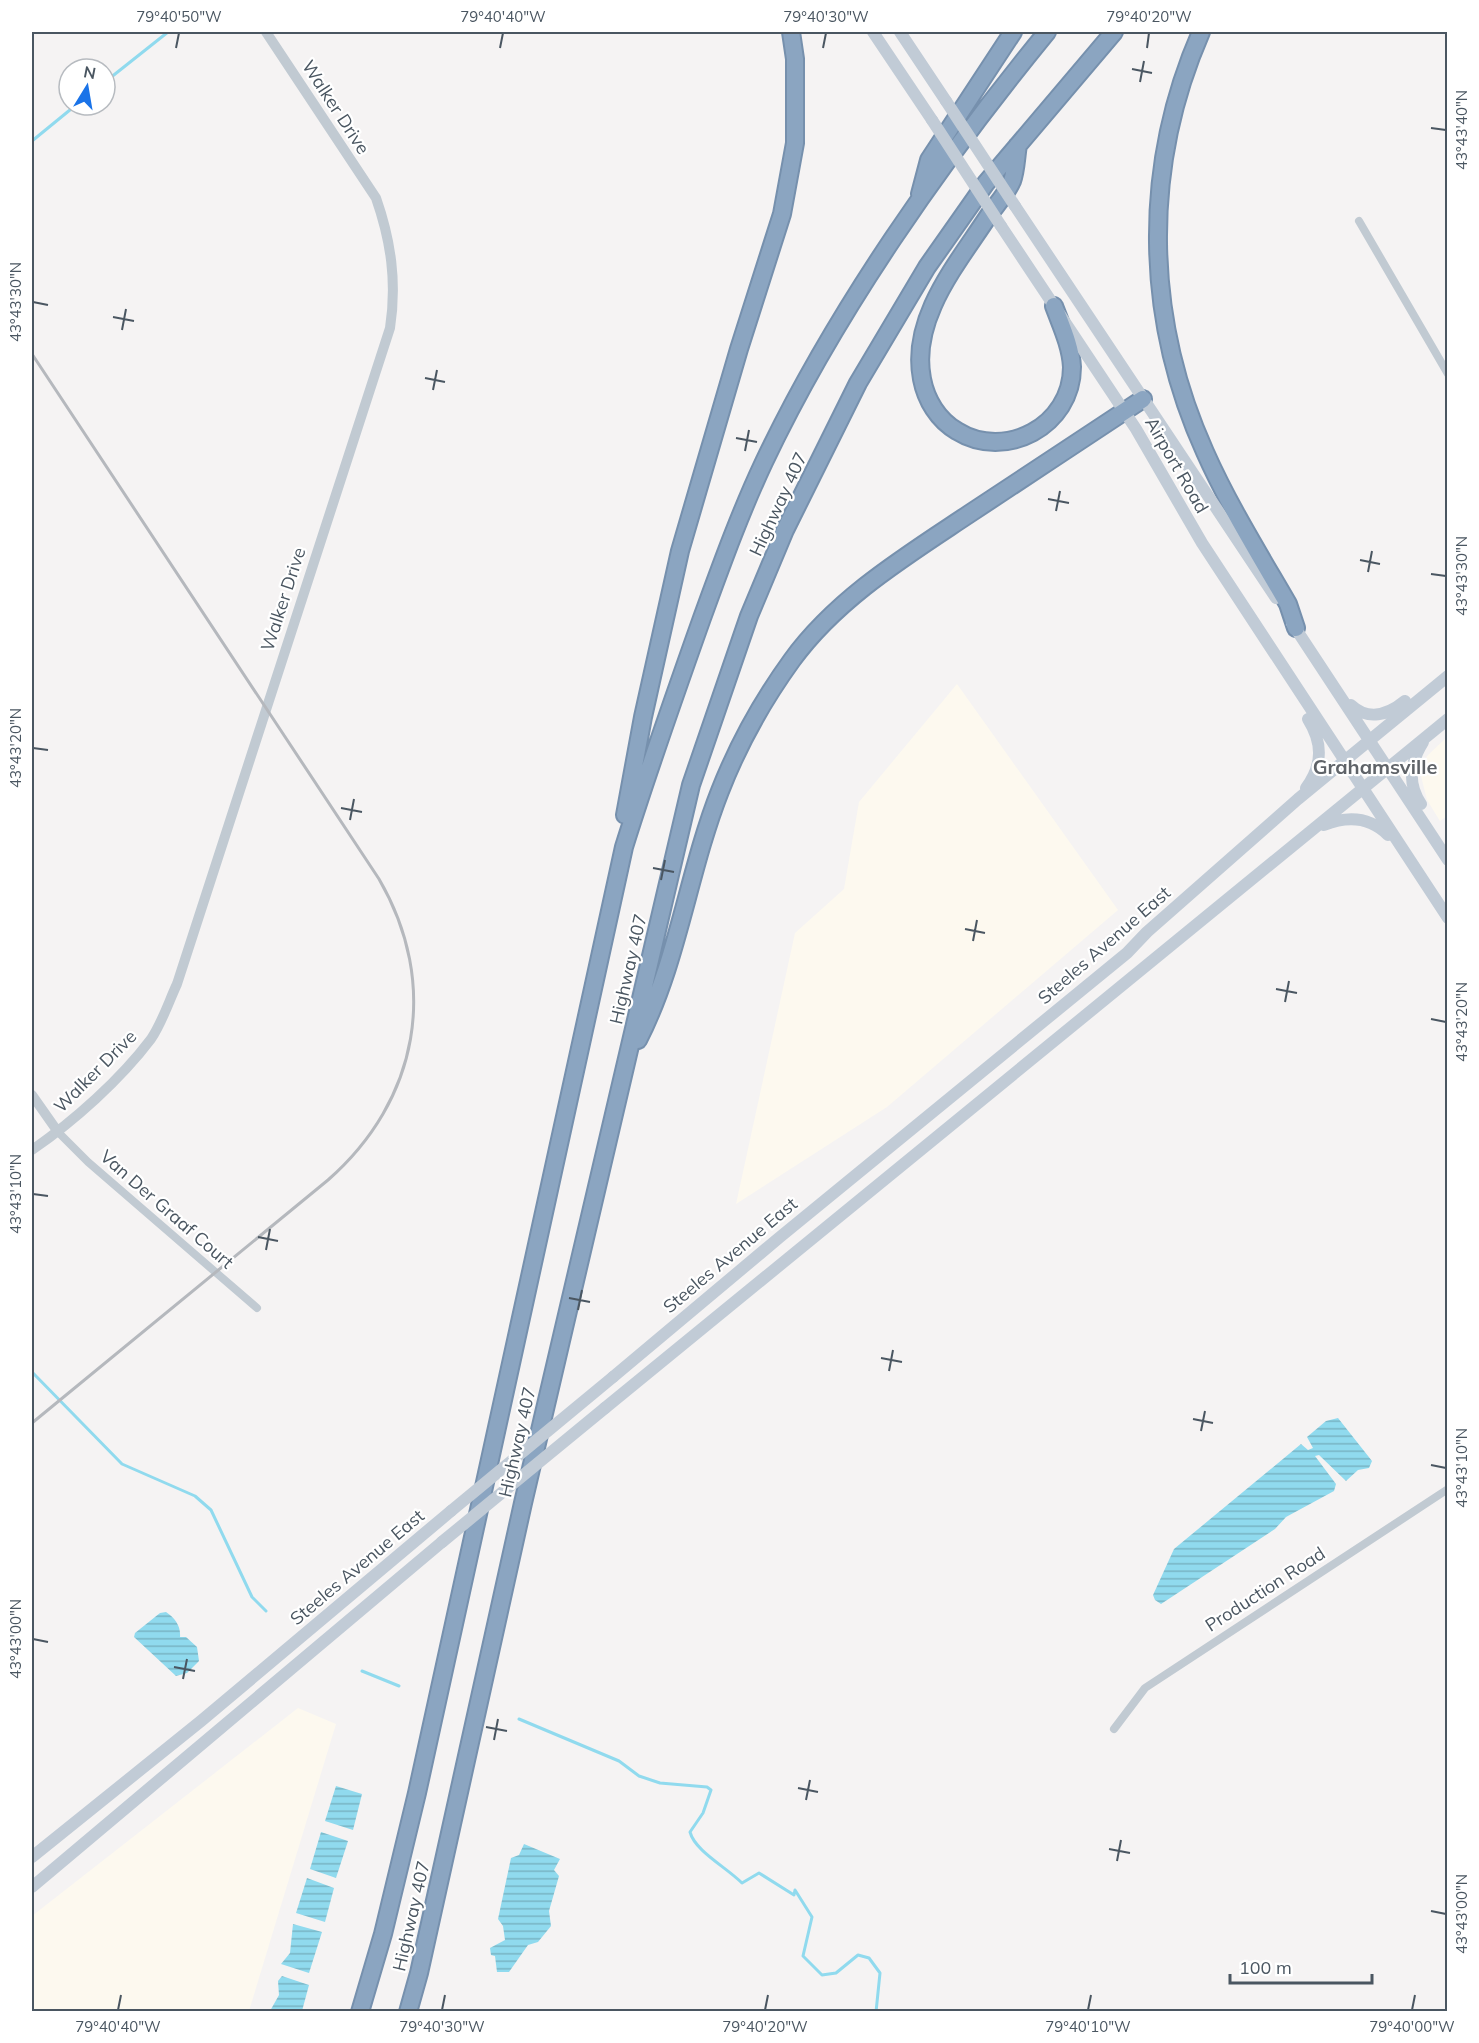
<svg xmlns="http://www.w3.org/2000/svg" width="1479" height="2043" font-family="Mulish,sans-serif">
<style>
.commercial{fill:#fdf9ef}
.water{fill:url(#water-rules)}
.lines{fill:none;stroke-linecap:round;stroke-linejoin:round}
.stream{stroke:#90daee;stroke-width:3}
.motorway-casing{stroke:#7690ad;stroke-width:20}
.minor{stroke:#c1cad2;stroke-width:8}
.tertiary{stroke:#c1cad2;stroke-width:10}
.secondary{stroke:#c1cbd6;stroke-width:12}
.motorway{stroke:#8ba5c1;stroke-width:16}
.rail{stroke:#b5b8bd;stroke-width:3}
.secondary-bridge{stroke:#c1cbd6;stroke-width:12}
.ticks{fill:none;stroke:#4a5661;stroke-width:2}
.labels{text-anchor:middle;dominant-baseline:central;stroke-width:4.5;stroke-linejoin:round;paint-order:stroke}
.street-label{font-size:18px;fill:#4a5661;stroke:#fff}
.neighbourhood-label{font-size:20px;font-weight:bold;fill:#5f6368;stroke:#fff}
.neatline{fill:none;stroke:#4a5661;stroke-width:2}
.ticks-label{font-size:15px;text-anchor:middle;fill:#4a5661}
</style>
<defs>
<pattern id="water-rules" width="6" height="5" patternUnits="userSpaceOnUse" patternTransform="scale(1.5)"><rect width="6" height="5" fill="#90daee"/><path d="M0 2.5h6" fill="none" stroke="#78b4c4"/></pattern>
</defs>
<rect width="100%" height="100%" fill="#f5f3f3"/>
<path class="commercial" d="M957,684L1118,910L887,1107L736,1204L795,933L844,889L859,802Z
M1447,737V816L1440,821L1427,800L1420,772L1427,756Z
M298,1708L336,1724L249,2011H32V1916Z"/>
<path class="water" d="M1338,1418L1372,1461L1369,1468L1358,1470L1346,1481L1319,1455L1315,1456L1336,1484L1334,1491L1286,1517L1275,1529L1161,1604L1155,1600L1153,1595L1174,1549L1301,1444L1308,1450L1313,1448L1307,1437L1326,1421Z
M166,1612C175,1618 181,1626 180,1637H186L197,1647L199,1661L187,1673L176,1676L134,1637L135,1633L160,1613Z
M336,1786L362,1794L353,1830L325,1821Z
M321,1832L348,1841L336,1878L310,1869Z
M524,1844L560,1859L554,1870L559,1876L549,1911L551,1926L538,1942L528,1945L509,1972H497L495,1956L491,1955L490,1948L505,1940L503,1926L498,1919L511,1858L519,1855Z
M307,1878L334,1888L325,1922L296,1913Z
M293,1924L322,1932L309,1973L281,1964L290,1953Z
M282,1976L309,1985L302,2011H270L279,1995L278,1981Z"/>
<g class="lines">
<path class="stream" d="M105,82L168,32
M32,141L76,105
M32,1372L122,1464L195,1496L211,1510L252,1597L266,1611
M362,1671L399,1686
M519,1719L619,1761L639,1776L660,1783L707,1787L711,1790L703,1813L690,1832C695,1851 726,1867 742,1883L759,1873L794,1895L795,1890L812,1917L803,1956L822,1975L836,1973L858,1955L869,1958L880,1973L876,2012"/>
<defs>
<path id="motorway" d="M1201,32C1142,167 1144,317 1205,452C1228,504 1259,554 1288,604L1296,628
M1018,145C1016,156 1016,170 1012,181C1007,193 996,205 989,215C958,263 910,318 922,379C926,400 938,420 957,431C1005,461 1072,426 1072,367C1071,346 1061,325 1054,306
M920,194L929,160L1013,32
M625,815L643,717L680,551L739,349L782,214L795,143V59L791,32
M638,1040C678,962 688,872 720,791C738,745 763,700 792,660C837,598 906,556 969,514C1027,476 1085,437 1143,399
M360,2012L383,1934L417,1793L624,847C648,770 675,694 702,618C721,566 740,513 764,462C835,312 942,160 1047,32
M408,2012L419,1973L523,1503L691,785L749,616L785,530L858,383L927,267L986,183L1114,32"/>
</defs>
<use href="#motorway" class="motorway-casing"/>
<path class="minor" d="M1359,221L1448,374
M58,1132L88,1162L257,1308
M1114,1729L1145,1688L1448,1489"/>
<path class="tertiary" d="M32,1095L58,1132
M32,1150C74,1121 120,1080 151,1039C162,1023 169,1001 177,984L390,328C397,282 391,241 376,198L266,32"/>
<path class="secondary" d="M873,32L932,120
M900,32L946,101
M1015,206L1276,598
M1001,226L1136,429L1202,543L1448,918
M1292,623L1448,860
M1351,705C1368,721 1388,715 1405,701
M1306,788C1323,765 1323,743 1308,719
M1421,804C1407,783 1410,763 1423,742
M1324,825C1347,816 1369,816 1388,835
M613,1377L780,1237L1127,953L1147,932L1298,799L1448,676
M605,1408L1448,719
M32,1857L201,1721L451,1511
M32,1887L442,1542"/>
<use href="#motorway" class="motorway"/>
<path class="rail" d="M32,354L379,879C440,984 419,1100 328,1180L32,1423"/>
<path class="secondary-bridge" d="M946,101L1015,206
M932,120L1001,226
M451,1511L613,1377
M442,1542L605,1408"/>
</g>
<path class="ticks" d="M176,48L179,33M500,48L503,33M823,48L826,33M1147,48L1149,33M1132,69L1152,73M1140,82L1144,61M1431,128L1446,130M33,302L48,305M113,317L134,321M122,330L126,309M425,378L445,382M433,390L437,370M736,438L757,442M745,451L749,430M1048,499L1069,503M1056,511L1060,491M1360,560L1380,564M1368,572L1372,551M1431,574L1446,576M33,748L48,750M341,808L362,812M350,820L354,799M653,868L674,872M661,880L665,860M965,929L985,933M973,941L977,920M1276,989L1297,993M1285,1002L1289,981M1431,1019L1446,1022M33,1194L48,1196M258,1237L278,1241M266,1250L270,1229M569,1298L590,1302M578,1310L582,1290M881,1358L902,1362M889,1371L893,1350M1193,1419L1213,1423M1201,1431L1205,1411M1431,1465L1446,1468M33,1639L48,1642M174,1667L195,1671M183,1679L187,1659M486,1727L507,1731M494,1740L498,1719M798,1788L818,1792M806,1800L810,1780M1109,1849L1130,1853M1117,1861L1121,1840M1431,1911L1446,1914M118,2010L121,1995M442,2010L445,1995M765,2010L768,1995M1088,2010L1091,1995M1412,2010L1415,1995"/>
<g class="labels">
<g class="street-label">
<text transform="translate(336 107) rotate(57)">Walker Drive</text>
<text transform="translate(1177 465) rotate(60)">Airport Road</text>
<text transform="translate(778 504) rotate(-65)">Highway 407</text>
<text transform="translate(283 599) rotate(-72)">Walker Drive</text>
<text transform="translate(1104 945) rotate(-41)">Steeles Avenue East</text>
<text transform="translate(628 969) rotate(-77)">Highway 407</text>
<text transform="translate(95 1071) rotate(-45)">Walker Drive</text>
<text transform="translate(167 1209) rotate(41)">Van Der Graaf Court</text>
<text transform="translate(730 1255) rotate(-40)">Steeles Avenue East</text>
<text transform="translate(517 1442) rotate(-77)">Highway 407</text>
<text transform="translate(357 1567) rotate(-40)">Steeles Avenue East</text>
<text transform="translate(1265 1589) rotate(-33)">Production Road</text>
<text transform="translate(411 1916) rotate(-77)">Highway 407</text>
</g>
<g class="neighbourhood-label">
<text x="1375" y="766">Grahamsville</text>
</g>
</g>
<rect width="1479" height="2043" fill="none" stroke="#ffffff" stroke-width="66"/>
<g transform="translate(87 87) rotate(11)"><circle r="28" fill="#ffffff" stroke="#b7bbc0" stroke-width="1.5"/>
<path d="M0-4.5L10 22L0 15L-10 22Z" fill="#1a73e8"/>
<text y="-9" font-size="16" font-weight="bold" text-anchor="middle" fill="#4a5661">N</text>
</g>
<path d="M1230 1974v9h142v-9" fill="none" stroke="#4a5661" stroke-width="3"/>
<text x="1239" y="1974" font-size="18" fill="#4a5661" stroke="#ffffff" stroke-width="4.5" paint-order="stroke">100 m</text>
<rect x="33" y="33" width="1413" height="1977" class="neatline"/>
<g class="ticks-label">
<text x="179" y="22">79°40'50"W</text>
<text x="503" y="22">79°40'40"W</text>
<text x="826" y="22">79°40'30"W</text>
<text x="1149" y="22">79°40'20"W</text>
<text transform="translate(1462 130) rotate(-90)" y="5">43°43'40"N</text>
<text transform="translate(16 302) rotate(-90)" y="5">43°43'30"N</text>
<text transform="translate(1462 576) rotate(-90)" y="5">43°43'30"N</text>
<text transform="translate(16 748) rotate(-90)" y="5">43°43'20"N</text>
<text transform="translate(1462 1022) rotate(-90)" y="5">43°43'20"N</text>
<text transform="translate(16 1194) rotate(-90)" y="5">43°43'10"N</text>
<text transform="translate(1462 1468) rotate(-90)" y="5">43°43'10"N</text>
<text transform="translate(16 1639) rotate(-90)" y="5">43°43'00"N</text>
<text transform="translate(1462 1914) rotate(-90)" y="5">43°43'00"N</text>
<text x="118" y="2032">79°40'40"W</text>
<text x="442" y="2032">79°40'30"W</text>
<text x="765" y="2032">79°40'20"W</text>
<text x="1088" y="2032">79°40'10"W</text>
<text x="1412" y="2032">79°40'00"W</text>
</g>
</svg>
